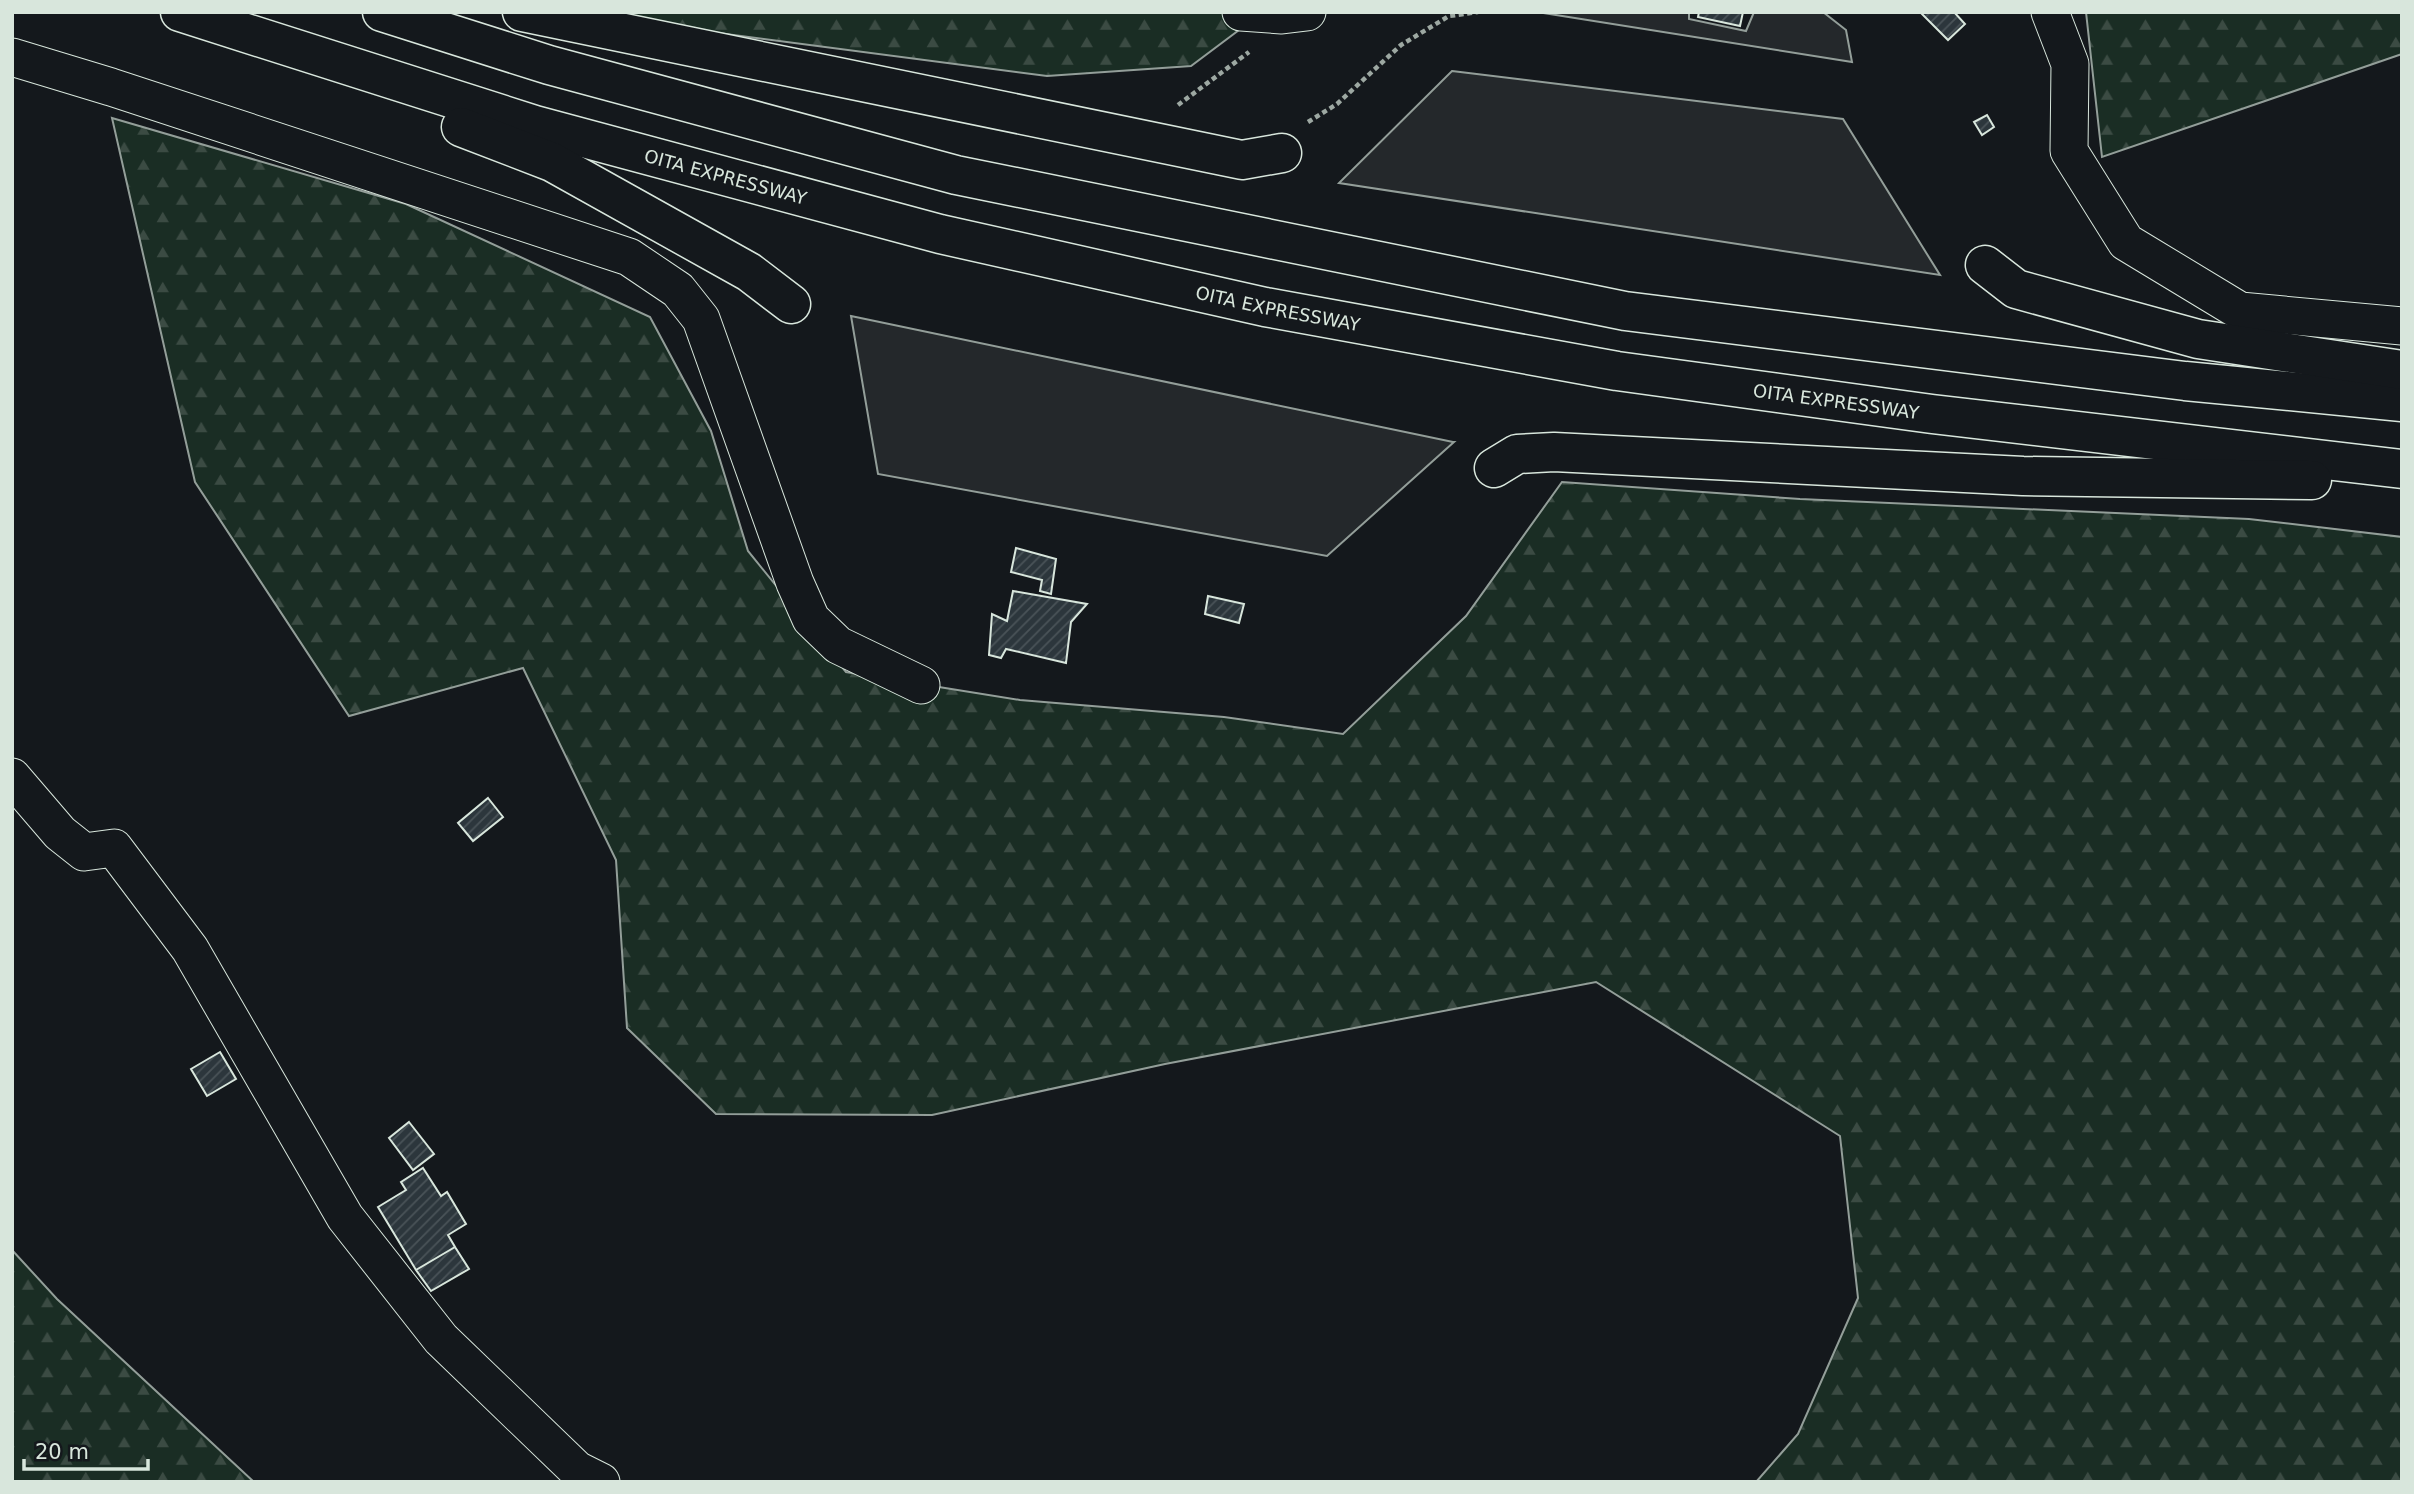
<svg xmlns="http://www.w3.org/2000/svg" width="2414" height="1494" font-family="'DejaVu Sans',sans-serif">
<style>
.forest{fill:url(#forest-firs);stroke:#939e99;stroke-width:2}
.parking{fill:#24282b;stroke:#939e99;stroke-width:2}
.building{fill:url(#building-hatch);stroke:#d8e6dc;stroke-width:2}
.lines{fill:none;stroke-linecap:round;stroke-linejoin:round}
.street-casing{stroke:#d8e6dc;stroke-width:39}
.highway-casing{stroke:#d8e6dc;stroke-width:41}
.path{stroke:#9da8a2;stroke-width:4.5;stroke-dasharray:5 3.5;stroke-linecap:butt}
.street{stroke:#14181c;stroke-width:37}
.highway{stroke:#14181c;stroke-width:38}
.labels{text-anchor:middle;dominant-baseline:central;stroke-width:5;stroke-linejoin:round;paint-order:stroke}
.street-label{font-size:18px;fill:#d8e6dc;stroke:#14181c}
</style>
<defs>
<pattern id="forest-firs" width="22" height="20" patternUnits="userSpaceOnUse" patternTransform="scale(1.75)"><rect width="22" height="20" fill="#1a2d24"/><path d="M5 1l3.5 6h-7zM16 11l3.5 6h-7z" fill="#3b4b43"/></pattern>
<pattern id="building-hatch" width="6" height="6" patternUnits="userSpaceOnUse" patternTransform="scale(1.75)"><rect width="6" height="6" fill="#2c363c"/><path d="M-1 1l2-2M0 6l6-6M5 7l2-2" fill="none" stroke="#4a5358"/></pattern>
</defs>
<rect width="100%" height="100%" fill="#14181c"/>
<path class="forest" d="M608,12H1263L1191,66L1047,76L634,22Z
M2086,12H2402V54L2102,157Z
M112,118L406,204L650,317L711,431L748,551L846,672L1020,700L1224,717L1343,734L1466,616L1562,482L1800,499L2249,519L2402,537V1482H1756L1798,1434L1858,1298L1840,1136L1596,982L1165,1064L932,1115L716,1114L627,1028L616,860L523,668L349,716L195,482Z
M12,1250L57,1299L254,1482H12Z"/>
<path class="parking" d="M1537,12H1689V19L1746,31L1754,12H1823L1846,30L1852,62Z
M1452,71L1843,119L1940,275L1339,183Z
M851,316L1453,442H1454L1327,556L878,474Z"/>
<path class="building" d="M1699,12H1743L1740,26L1698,17Z
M1920,12H1954L1965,24L1948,40Z
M1987,115L1994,127L1982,135L1974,122Z
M1016,548L1056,559L1051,594L1040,591L1042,580L1011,572Z
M1013,591L1087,604L1071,622L1066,663L1006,649L1001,658L989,655L992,614L1007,621Z
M1208,596L1244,604L1239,623L1205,614Z
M488,798L503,817L473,841L458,823Z
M220,1052L236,1079L207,1096L191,1069Z
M409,1122L434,1154L413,1170L389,1138Z
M423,1168L441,1196L447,1192L466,1224L448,1235L455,1247L416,1270L378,1207L406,1190L401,1182Z
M455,1247L469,1269L431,1291L416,1270Z"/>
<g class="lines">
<defs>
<path id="street" d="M1241,12L1282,15L1307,12
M2050,12L2070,64L2069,151L2126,242L2240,311L2402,326
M12,57L111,87L629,257L678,290L701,319L795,583L811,619L838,645L921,685
M12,777L60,833L84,852L114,848L190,949L345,1217L441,1339L577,1470L601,1482"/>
<g id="highway">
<path id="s1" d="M180,12L535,125L940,234L1265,307L1617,371L1932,414L2402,469"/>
<path d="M382,12L549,65L956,175L1625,311L2185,381L2402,402"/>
<path d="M522,12L1242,160L1282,153"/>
<path d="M461,127L552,162L749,272L791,304"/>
<path d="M1985,265L2016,289L2198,339L2402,370"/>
<path d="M1494,468L1517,454L1554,452L2023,476L2312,480"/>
</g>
</defs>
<use href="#street" class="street-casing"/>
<use href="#highway" class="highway-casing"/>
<path class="path" d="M1178,105L1249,52
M1308,122L1337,104L1401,45L1449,16L1478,12"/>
<use href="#street" class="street"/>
<use href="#highway" class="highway"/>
</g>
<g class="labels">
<g class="street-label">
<text stroke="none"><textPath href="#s1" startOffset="570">OITA EXPRESSWAY</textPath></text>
<text stroke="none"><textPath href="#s1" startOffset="1138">OITA EXPRESSWAY</textPath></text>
<text stroke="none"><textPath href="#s1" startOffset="1704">OITA EXPRESSWAY</textPath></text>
</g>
</g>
<rect width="2414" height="1494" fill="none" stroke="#d8e6dc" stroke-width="28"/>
<path d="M24 1459v10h124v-10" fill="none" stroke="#d8e6dc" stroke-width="3.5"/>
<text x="35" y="1459" font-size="21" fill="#d8e6dc" stroke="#14181c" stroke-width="5" paint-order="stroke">20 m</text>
</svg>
